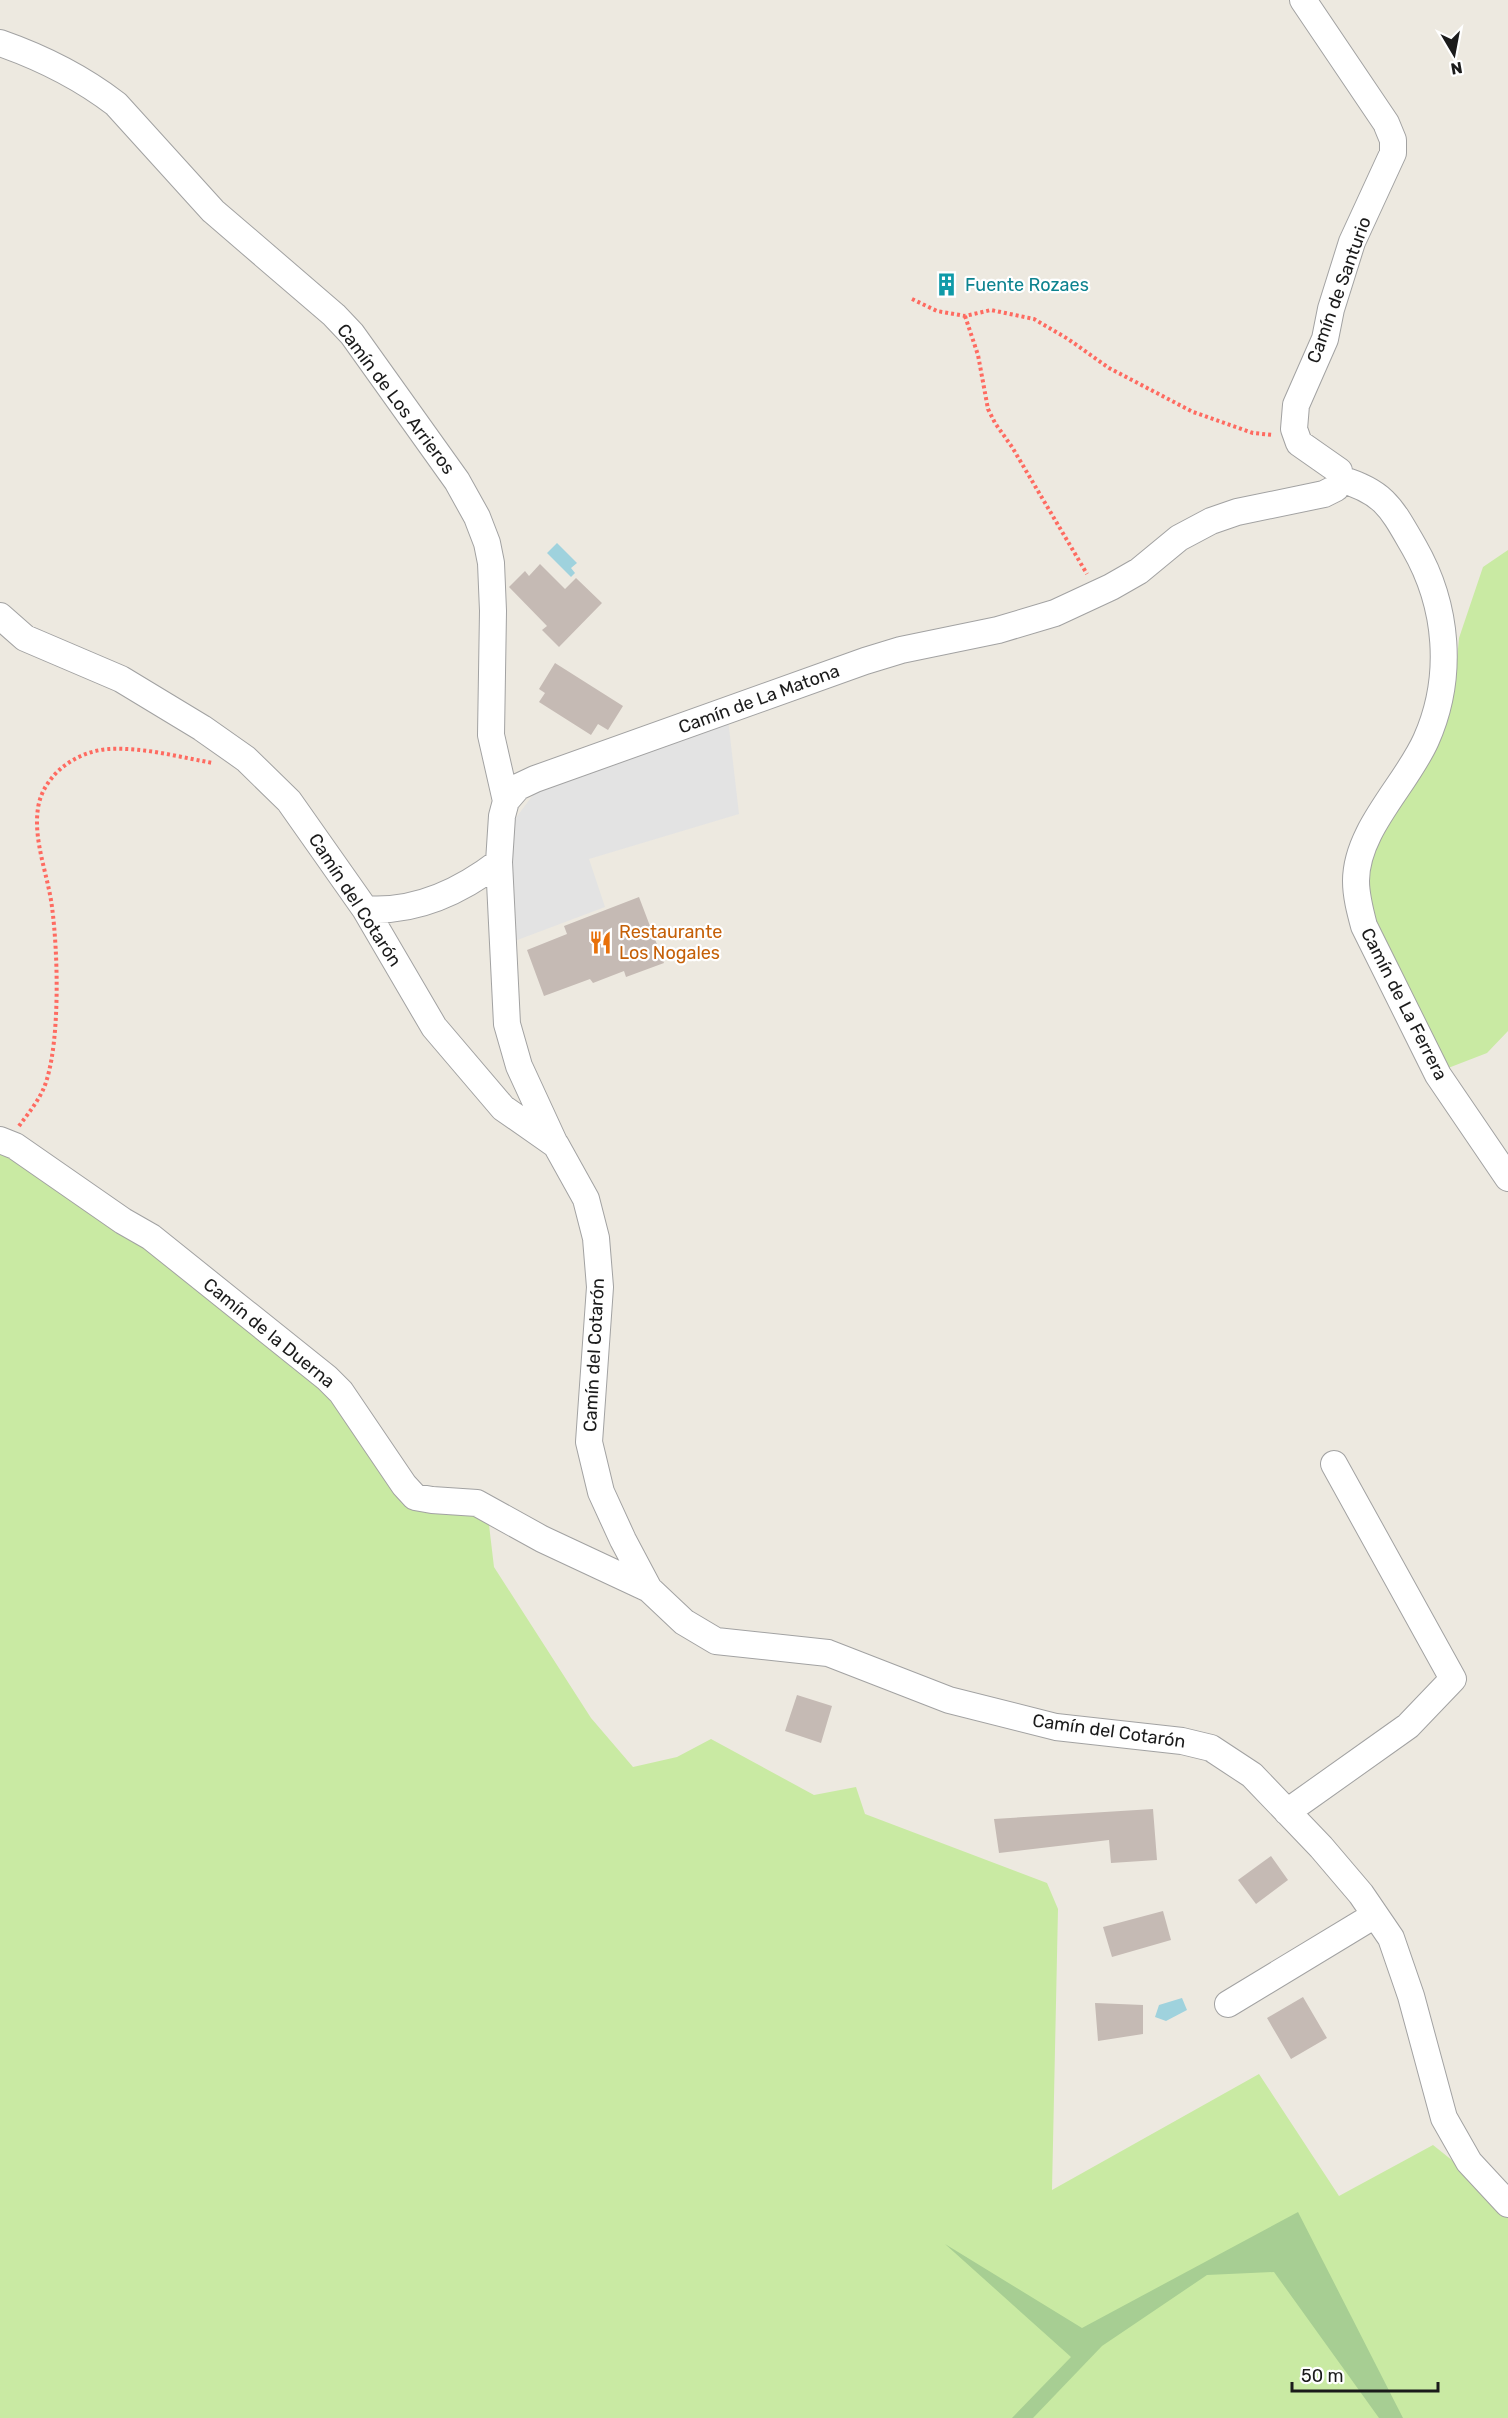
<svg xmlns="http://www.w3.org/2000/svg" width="1508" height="2418" font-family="Rubik,sans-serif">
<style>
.grass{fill:#c9eaa3}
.forest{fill:#a7ce93}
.parking{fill:#e3e3e3}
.water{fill:#9fd2dd}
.building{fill:#c5bab4}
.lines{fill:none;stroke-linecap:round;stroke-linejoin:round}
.minor-casing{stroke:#a2a2a2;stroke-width:28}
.path{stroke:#fe6b61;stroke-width:4;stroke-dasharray:3 3;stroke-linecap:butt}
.minor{stroke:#fff;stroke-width:26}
.labels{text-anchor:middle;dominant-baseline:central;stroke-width:4.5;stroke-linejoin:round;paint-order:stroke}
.culture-label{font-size:18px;fill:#0d838f;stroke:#fff;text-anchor:start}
.street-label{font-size:18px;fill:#1b1b1b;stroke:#fff}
.food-label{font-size:18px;fill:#c56008;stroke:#fff;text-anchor:start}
</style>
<rect width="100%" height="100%" fill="#ede9e0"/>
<path class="grass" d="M1508,550V1031L1487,1053L1443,1070L1375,923L1364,880L1381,830L1436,749L1455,681L1459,638L1483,567Z
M0,1143L327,1378L404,1485L487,1508L494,1567L591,1718L633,1767L677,1757L711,1739L814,1795L856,1787L865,1814L1047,1883L1058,1909L1052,2190L1259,2074L1339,2196L1433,2145L1508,2205V2418H0Z"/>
<path class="forest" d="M1298,2212L1403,2418H1379L1274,2272L1207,2275L1102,2346L1033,2418H1012L1071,2357L945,2244L1082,2328Z"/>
<path class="parking" d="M728,719L739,814L589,859L605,907L512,942L509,862L512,823L539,787Z"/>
<path class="water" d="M557,543L577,563L571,568L575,573L571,577L547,553Z
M1182,1998L1187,2010L1166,2021L1155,2017L1159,2005Z"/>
<path class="building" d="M540,564L565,589L576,578L602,603L559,647L542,630L547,626L509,587L525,571L529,576Z
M555,663L623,706L608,730L598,724L591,735L539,702L545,693L539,689Z
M639,897L664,963L626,977L624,971L593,983L590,979L544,996L527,950L567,934L564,926Z
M797,1695L832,1706L821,1743L785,1731Z
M1153,1809L1157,1860L1111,1863L1109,1840L999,1853L994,1819Z
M1271,1856L1288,1880L1256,1904L1238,1880Z
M1163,1911L1171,1940L1112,1957L1103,1927Z
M1303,1997L1327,2038L1291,2059L1267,2018Z
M1095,2003L1143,2005V2034L1098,2041Z"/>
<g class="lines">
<defs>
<path id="minor" d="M1303,0L1386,123L1393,140V153L1352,242L1331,309L1325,339L1296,405L1294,429L1299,443L1339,471L1340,479
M0,43C40,57 82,78 116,104L213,211L334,315L352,334L457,481L477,517L487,543L491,563L493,611L491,735L506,801
M1340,479C1385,492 1392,509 1414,547C1448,606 1454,677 1426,740C1406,785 1356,830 1356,881C1356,896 1360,911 1364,926L1438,1075L1508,1178
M0,616L25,638L121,679L202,728L246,759L289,801L365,909L434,1027L503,1108L556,1145L586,1199L596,1238L600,1287L589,1442L601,1492L623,1540L649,1589L684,1622L716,1641L828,1653L949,1700L1056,1727L1182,1741L1211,1748L1252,1775L1321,1847L1361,1894L1391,1938L1411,1996L1444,2118L1469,2162L1508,2204
M365,909C416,913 460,892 499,862
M0,1140L15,1146L123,1221L151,1237L327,1378L341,1392L404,1485L415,1497L432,1500L477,1503L542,1539L649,1589
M554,1142L519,1066L507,1024L499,862L502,816L506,801L518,787L535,779L865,661L901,650L998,630L1055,613L1111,587L1139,571L1179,538L1211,521L1237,512L1324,494L1336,488L1340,479
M1287,1812L1408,1726L1453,1679L1334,1464
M1228,2004L1375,1915"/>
</defs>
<use href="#minor" class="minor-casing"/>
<path class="path" d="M912,299L937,311L965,316L991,310L1034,319L1068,339L1109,368L1193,412L1253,433L1273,435
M965,316L978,355L988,409L995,423L1012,447L1087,574
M19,1126C30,1111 42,1097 47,1079C60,1035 58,953 52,907C48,875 33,841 38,808C43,775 76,751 109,749C143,747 179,757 213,763"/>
<use href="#minor" class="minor"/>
</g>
<defs>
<symbol id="building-bare" viewBox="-9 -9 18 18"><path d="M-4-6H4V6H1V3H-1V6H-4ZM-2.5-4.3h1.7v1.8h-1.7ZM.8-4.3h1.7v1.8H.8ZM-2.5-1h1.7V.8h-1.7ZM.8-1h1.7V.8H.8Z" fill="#0f9aa8" stroke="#fff" stroke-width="2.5" paint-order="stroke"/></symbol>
<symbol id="restaurant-bare" viewBox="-9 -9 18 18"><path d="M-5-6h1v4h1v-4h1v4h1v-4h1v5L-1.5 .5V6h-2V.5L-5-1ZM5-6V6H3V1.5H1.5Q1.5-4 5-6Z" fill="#e8710a" stroke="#fff" stroke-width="2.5" paint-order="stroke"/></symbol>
</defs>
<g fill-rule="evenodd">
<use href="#building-bare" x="930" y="268" width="33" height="33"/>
<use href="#restaurant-bare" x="584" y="926" width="33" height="33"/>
</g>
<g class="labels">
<g class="culture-label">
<text x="965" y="285">Fuente Rozaes</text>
</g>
<g class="street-label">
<text transform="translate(1339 290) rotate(-70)">Camín de Santurio</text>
<text transform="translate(396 399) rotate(53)">Camín de Los Arrieros</text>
<text transform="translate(759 699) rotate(-20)">Camín de La Matona</text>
<text transform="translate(355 900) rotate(57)">Camín del Cotarón</text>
<text transform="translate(1404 1004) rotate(63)">Camín de La Ferrera</text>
<text transform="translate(269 1333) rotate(39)">Camín de la Duerna</text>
<text transform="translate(594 1355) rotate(-87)">Camín del Cotarón</text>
<text transform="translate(1109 1731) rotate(8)">Camín del Cotarón</text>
</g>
<g class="food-label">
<text x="619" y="932">Restaurante<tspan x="619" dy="21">Los Nogales</tspan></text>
</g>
</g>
<g transform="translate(1454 54) rotate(170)" stroke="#ffffff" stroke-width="4.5" paint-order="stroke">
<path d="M0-4.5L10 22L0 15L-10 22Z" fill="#1b1b1b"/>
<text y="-9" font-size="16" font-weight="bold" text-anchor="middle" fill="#1b1b1b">N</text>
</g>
<path d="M1292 2382v9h146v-9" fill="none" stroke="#1b1b1b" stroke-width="3"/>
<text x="1301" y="2382" font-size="18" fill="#1b1b1b" stroke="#ffffff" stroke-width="4.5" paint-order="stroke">50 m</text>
</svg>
